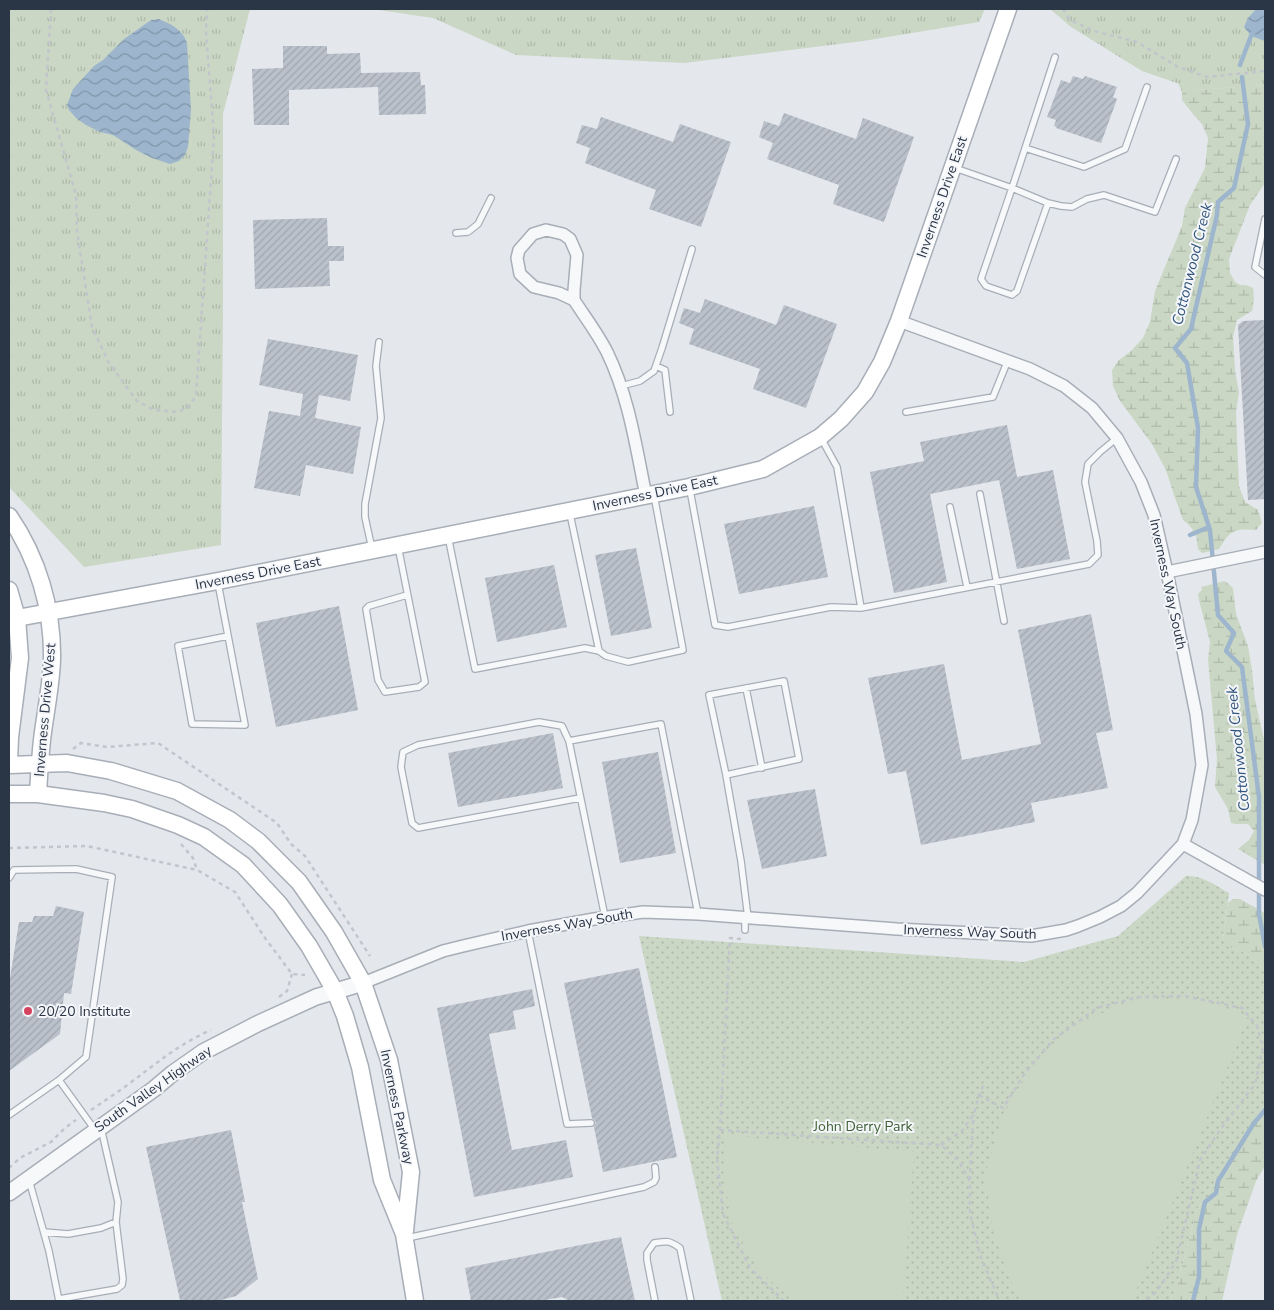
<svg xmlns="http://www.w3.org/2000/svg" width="1274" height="1310" font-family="'Nunito Sans',sans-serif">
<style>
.grass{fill:url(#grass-tufts)}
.wetland{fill:url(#wetland-marsh)}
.park{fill:url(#park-dots)}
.pitch{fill:#cad7c4}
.water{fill:url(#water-waves)}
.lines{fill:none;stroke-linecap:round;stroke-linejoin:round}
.stream{stroke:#9db6cd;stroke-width:4.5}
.building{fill:url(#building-hatch)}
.service-casing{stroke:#a8aeb7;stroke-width:8}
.minor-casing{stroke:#a8aeb7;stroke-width:14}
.tertiary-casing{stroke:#a8aeb7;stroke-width:18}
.secondary-casing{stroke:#a8aeb7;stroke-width:19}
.path{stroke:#c2c5cb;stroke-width:2.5;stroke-dasharray:4 4;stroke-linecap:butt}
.service{stroke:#f7f8fa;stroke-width:5.5}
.minor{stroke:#f7f8fa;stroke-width:11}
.tertiary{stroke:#f7f8fa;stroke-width:15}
.secondary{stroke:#fff;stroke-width:16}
.poi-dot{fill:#d5445f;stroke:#f4f6f9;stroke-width:2}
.labels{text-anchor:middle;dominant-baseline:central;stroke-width:4;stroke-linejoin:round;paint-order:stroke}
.street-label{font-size:14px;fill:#2a3546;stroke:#f4f6f9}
.poi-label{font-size:14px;fill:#2a3546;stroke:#f4f6f9;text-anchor:start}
.park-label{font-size:14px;fill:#406237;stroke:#f4f6f9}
.water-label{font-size:15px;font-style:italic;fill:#32557c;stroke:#f4f6f9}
</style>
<defs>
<pattern id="grass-tufts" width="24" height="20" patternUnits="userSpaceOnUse" patternTransform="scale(1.25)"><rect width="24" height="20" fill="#cad7c4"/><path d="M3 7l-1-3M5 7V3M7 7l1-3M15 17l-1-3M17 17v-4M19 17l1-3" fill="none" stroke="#aeb9aa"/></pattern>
<pattern id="wetland-marsh" width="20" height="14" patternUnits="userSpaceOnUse" patternTransform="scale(1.25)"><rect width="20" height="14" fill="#cad7c4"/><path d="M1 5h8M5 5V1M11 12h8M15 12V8" fill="none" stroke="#aeb9aa"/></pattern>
<pattern id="park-dots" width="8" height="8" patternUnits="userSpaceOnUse" patternTransform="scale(1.25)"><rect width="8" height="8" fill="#cad7c4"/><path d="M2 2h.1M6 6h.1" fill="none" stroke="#aeb9aa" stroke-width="1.8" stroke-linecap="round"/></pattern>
<pattern id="water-waves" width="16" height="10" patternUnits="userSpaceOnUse" patternTransform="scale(1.25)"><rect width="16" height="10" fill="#9db6cd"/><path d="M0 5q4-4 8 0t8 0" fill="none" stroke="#8095a8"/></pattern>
<pattern id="building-hatch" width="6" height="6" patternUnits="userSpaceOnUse" patternTransform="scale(1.25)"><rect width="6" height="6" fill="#bac1ca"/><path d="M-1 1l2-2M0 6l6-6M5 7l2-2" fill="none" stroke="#a0a6af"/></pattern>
</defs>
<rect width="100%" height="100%" fill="#e4e7ec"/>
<path class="grass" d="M9,9H250L223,114V312L221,545L84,567L9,487Z
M372,9H985L979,22L863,41L684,63L516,55L433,18Z
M1050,9H1265V85L1197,90L1142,71L1071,27Z"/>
<path class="wetland" d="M1178,83L1197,90L1265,85V183L1250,205L1229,259L1230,273L1235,282L1240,285H1246L1253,288L1254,299L1252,311L1237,320L1233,337L1235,370L1239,392L1236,412L1239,486L1245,502L1258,510L1262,523L1256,530C1233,528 1231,530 1219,549L1202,553L1198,549L1196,535L1191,536L1190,534L1193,530L1189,525L1183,520L1174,495L1166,470L1152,444L1120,401L1113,386L1112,370L1119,360L1131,351L1143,338L1150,322L1155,291L1182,226L1185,208L1205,168L1208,138L1202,124L1193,114L1182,100V92Z
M1225,581L1233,588L1236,614L1248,646L1252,670L1255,700L1265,744V865L1238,849L1249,840L1254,831L1248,824H1236L1231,823L1228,809L1215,787L1217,759L1208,660L1210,642L1199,600L1198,594L1202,590L1201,587Z
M1233,899H1240L1265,913V971C1259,966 1253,958 1246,954C1237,948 1227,950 1223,938L1228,903Z
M1265,1104V1166L1256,1181L1237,1235L1222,1301H1170L1176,1289L1197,1209Z"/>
<path class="park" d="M1186,876C1202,875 1215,885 1229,893L1223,938C1227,950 1237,948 1246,954C1253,958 1259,966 1265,971V1104L1197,1209L1176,1289L1170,1301H722L639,936L1024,962L1118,936Z"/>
<path class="pitch" d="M1194,998L1248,1016L1179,1187L1132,1301H1022L1017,1296L994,1236L985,1176L1002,1116L1009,1105L1035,1061L1079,1023L1128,1002Z
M726,1135L914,1152L903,1301H794L758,1270L731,1221L723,1170Z"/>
<path class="water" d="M1256,9H1265V41L1251,36L1244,27L1248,18Z
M159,19C171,24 183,30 187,43L191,110L188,147L185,155L179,161L170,164L152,158L136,150L113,135L100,132L86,125L76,118L69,110L67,105L73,89L94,66L103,60L124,39L151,20Z"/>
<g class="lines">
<path class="stream" d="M1240,65L1251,36L1254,31
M1242,77L1248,124L1234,188L1218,202L1217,215L1191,329L1175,348L1187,363L1198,428L1196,487L1210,530L1218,615L1234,633L1226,651L1242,667L1259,797V914L1265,946
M1190,535L1209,527
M1193,1301L1199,1277V1229L1205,1202L1216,1193L1218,1181L1254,1123L1265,1110"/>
</g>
<path class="building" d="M283,46H327V54L360,53L361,73L420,72L421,85H425L426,114L379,115L378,87L289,90V125H254L252,69L283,68Z
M1073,76L1083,79L1085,76L1117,87L1113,97L1117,99L1101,143L1056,128L1057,127L1054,126L1056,120L1047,117L1061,80L1070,83Z
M784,113L856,139L863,118L914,137L884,222L833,204L839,185L767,159L773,143L759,137L764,121L779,126Z
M601,117L673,142L680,124L731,142L701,227L649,209L656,190L585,163L590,148L576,143L582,125L597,129Z
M327,218L328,246H344V261H329L330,286L255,289L253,220Z
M705,299L776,325L784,305L837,324L806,408L753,389L760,369L689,344L694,329L679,323L684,308L700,313Z
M1265,320V499L1248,500L1238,325L1243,321Z
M268,339L358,355L350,401L319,395L315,418L361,427L353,474L306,465L300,496L254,488L269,411L300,416L303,394L259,385Z
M1007,425L1017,477L1053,470L1070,559L1017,569L999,480L930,494L947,582L894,593L870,472L924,461L920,442Z
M814,506L828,577L739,594L724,524Z
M636,548L652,628L611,636L595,555Z
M554,565L567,627L497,642L485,578Z
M339,606L358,710L276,727L256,623Z
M1091,614L1113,730L1096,733L1108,788L1031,803L1035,822L921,845L906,771L888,774L868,678L944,664L962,760L1041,744L1018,630Z
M553,733L563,788L458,807L448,753Z
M658,752L676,853L620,863L602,762Z
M815,789L827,856L762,869L747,800Z
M56,906L84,912L71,994L64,993L60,1034L9,1071V984L19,922H32L34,916H53Z
M639,968L677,1157L603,1172L594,1127L596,1122L592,1118L564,983Z
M532,989L535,1006L513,1011L516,1029L489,1034L512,1150L566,1140L573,1177L474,1197L437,1008Z
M231,1130L245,1202H242L258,1279L236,1296L217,1301L180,1300L146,1147Z
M621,1237L635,1301H570L562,1297L539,1301H471L465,1268Z"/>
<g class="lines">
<defs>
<path id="service" d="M1025,148L1084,167L1125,149L1147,87
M955,168L1012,188L1055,57
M1012,188L1048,203L1017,291L1012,295L986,286L981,279Z
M1048,203L1061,206L1072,207L1087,199L1104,195L1155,212L1176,159
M1265,219L1255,267L1265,275
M456,233L468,232L478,224L491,198
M656,366L665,370L670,412
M621,386L640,381L654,371L662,348L692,249
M906,412L993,397L1008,360
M821,438L837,467L861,608
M690,490L715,625L728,627L831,607L861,608L1089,564L1098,555L1097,541L1085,482L1088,464L1100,452L1117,438
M980,494L1004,621
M950,507L967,587
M570,514L599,651
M448,536L475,669L585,648L599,651L606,656L628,662L683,650L654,495
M398,546L425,682L419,687L385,692L378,680L366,609L369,606L407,595
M372,549L365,517V504L381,418L376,366L379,342
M218,583L245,725L192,724L178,646L228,636
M746,688L762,768
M569,741L562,726L539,722L418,745L403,752L401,767L412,823L418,828L580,798
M726,775L709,695L784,681L799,759L726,775L741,861L748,918
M9,878L14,870L76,869L112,877L86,1057L59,1080L9,1115
M605,917L569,741L661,724L698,914
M745,930V918
M528,931L567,1124L591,1123
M59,1080L95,1130
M29,1180L49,1251L59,1301
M44,1232L68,1234L101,1228L116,1222L118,1202L101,1128
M407,1238L644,1187L654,1182L656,1178L655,1167
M59,1299L117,1289L122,1285L123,1279L116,1222
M655,1301L647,1260V1253L654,1243C666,1241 669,1240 680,1248L691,1301"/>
<path id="minor" d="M574,300L559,293L534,287L520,274L517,258L519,250L533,234L546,230L563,234L570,239L577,255L574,290V300C585,317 598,334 607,352C629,397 636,447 646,496
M1167,572L1265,552
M1183,844L1265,890
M363,983L443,951L463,946L528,931L594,919L643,912L698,914L897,929L1031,936L1066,930L1078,926L1100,917L1121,906L1137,893L1183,844L1192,820L1202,765L1196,714L1167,572L1154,515L1141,482L1117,438L1092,408L1064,386L1030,369L899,321"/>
<path id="tertiary" d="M9,1193L154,1089L173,1073L203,1052L257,1024L316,997L363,983"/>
<path id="secondary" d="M9,516C38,558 53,609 52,660C51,687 45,714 42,740C40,758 39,776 38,794
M9,590L17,618L20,658L10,737L9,762
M17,618L218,581L689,487L763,469L820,437L841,419L865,392L882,362L899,321L1008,9
M9,765L67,763L111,771L177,791L230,820L258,841L299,882L334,932L363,983L389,1060L411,1172L405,1231
M9,794H38L104,803L132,809L178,825L204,837L243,865L280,905L309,946L335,991L345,1016L360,1067L382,1180L404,1234L415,1301"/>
</defs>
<use href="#service" class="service-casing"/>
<use href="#minor" class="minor-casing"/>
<use href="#tertiary" class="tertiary-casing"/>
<use href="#secondary" class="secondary-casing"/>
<path class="path" d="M51,9L46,90L76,195L77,232L92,327L109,363L137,401L154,410L179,412L191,404L196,395L214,137L206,31L207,9
M1063,9L1070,20L1094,31L1137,42L1178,67L1207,77L1265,71
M73,749L81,743L107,747L158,743L277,823L291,844L305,856L370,956
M181,844L193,858L197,870
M9,848L87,846L197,870L235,892L265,938L292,974L305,975
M741,939L730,938L720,1130L717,1158L723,1214L750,1268L784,1301
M279,997L287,991L292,974
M979,1095L1003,1108L1025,1073L1054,1039L1097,1008L1138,997L1185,996L1242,1008L1257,1026L1263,1047L1255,1084L1220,1130L1200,1160L1176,1262L1157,1291L1146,1301
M91,1110C103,1102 115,1094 126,1086C156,1064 177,1045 211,1030
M720,1130L941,1145L958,1160L970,1181V1213L980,1255L997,1295L999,1301
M941,1145L962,1131L974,1114L979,1095L985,1082
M9,1168L20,1158L51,1142L65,1128L76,1120
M970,1180L971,1148L974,1115"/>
<use href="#service" class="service"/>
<use href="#minor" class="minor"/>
<use href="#tertiary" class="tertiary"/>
<use href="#secondary" class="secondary"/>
</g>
<circle class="poi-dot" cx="28" cy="1011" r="5"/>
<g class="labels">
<g class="street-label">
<text transform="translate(942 197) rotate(-71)">Inverness Drive East</text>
<text transform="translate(655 493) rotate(-12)">Inverness Drive East</text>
<text transform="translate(258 573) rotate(-11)">Inverness Drive East</text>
<text transform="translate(1168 584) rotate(78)">Inverness Way South</text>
<text transform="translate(45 710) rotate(-85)">Inverness Drive West</text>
<text transform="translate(567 925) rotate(-10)">Inverness Way South</text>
<text transform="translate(970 932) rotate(2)">Inverness Way South</text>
<text transform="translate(153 1089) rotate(-35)">South Valley Highway</text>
<text transform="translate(397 1107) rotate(78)">Inverness Parkway</text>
</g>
<g class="poi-label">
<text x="38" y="1011">20/20 Institute</text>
</g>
<g class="park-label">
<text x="863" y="1126">John Derry Park</text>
</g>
<g class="water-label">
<text transform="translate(1192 264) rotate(-76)">Cottonwood Creek</text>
<text transform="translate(1238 749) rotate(-96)">Cottonwood Creek</text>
</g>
</g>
<rect width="1274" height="1310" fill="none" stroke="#2a3546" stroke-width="20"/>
</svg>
